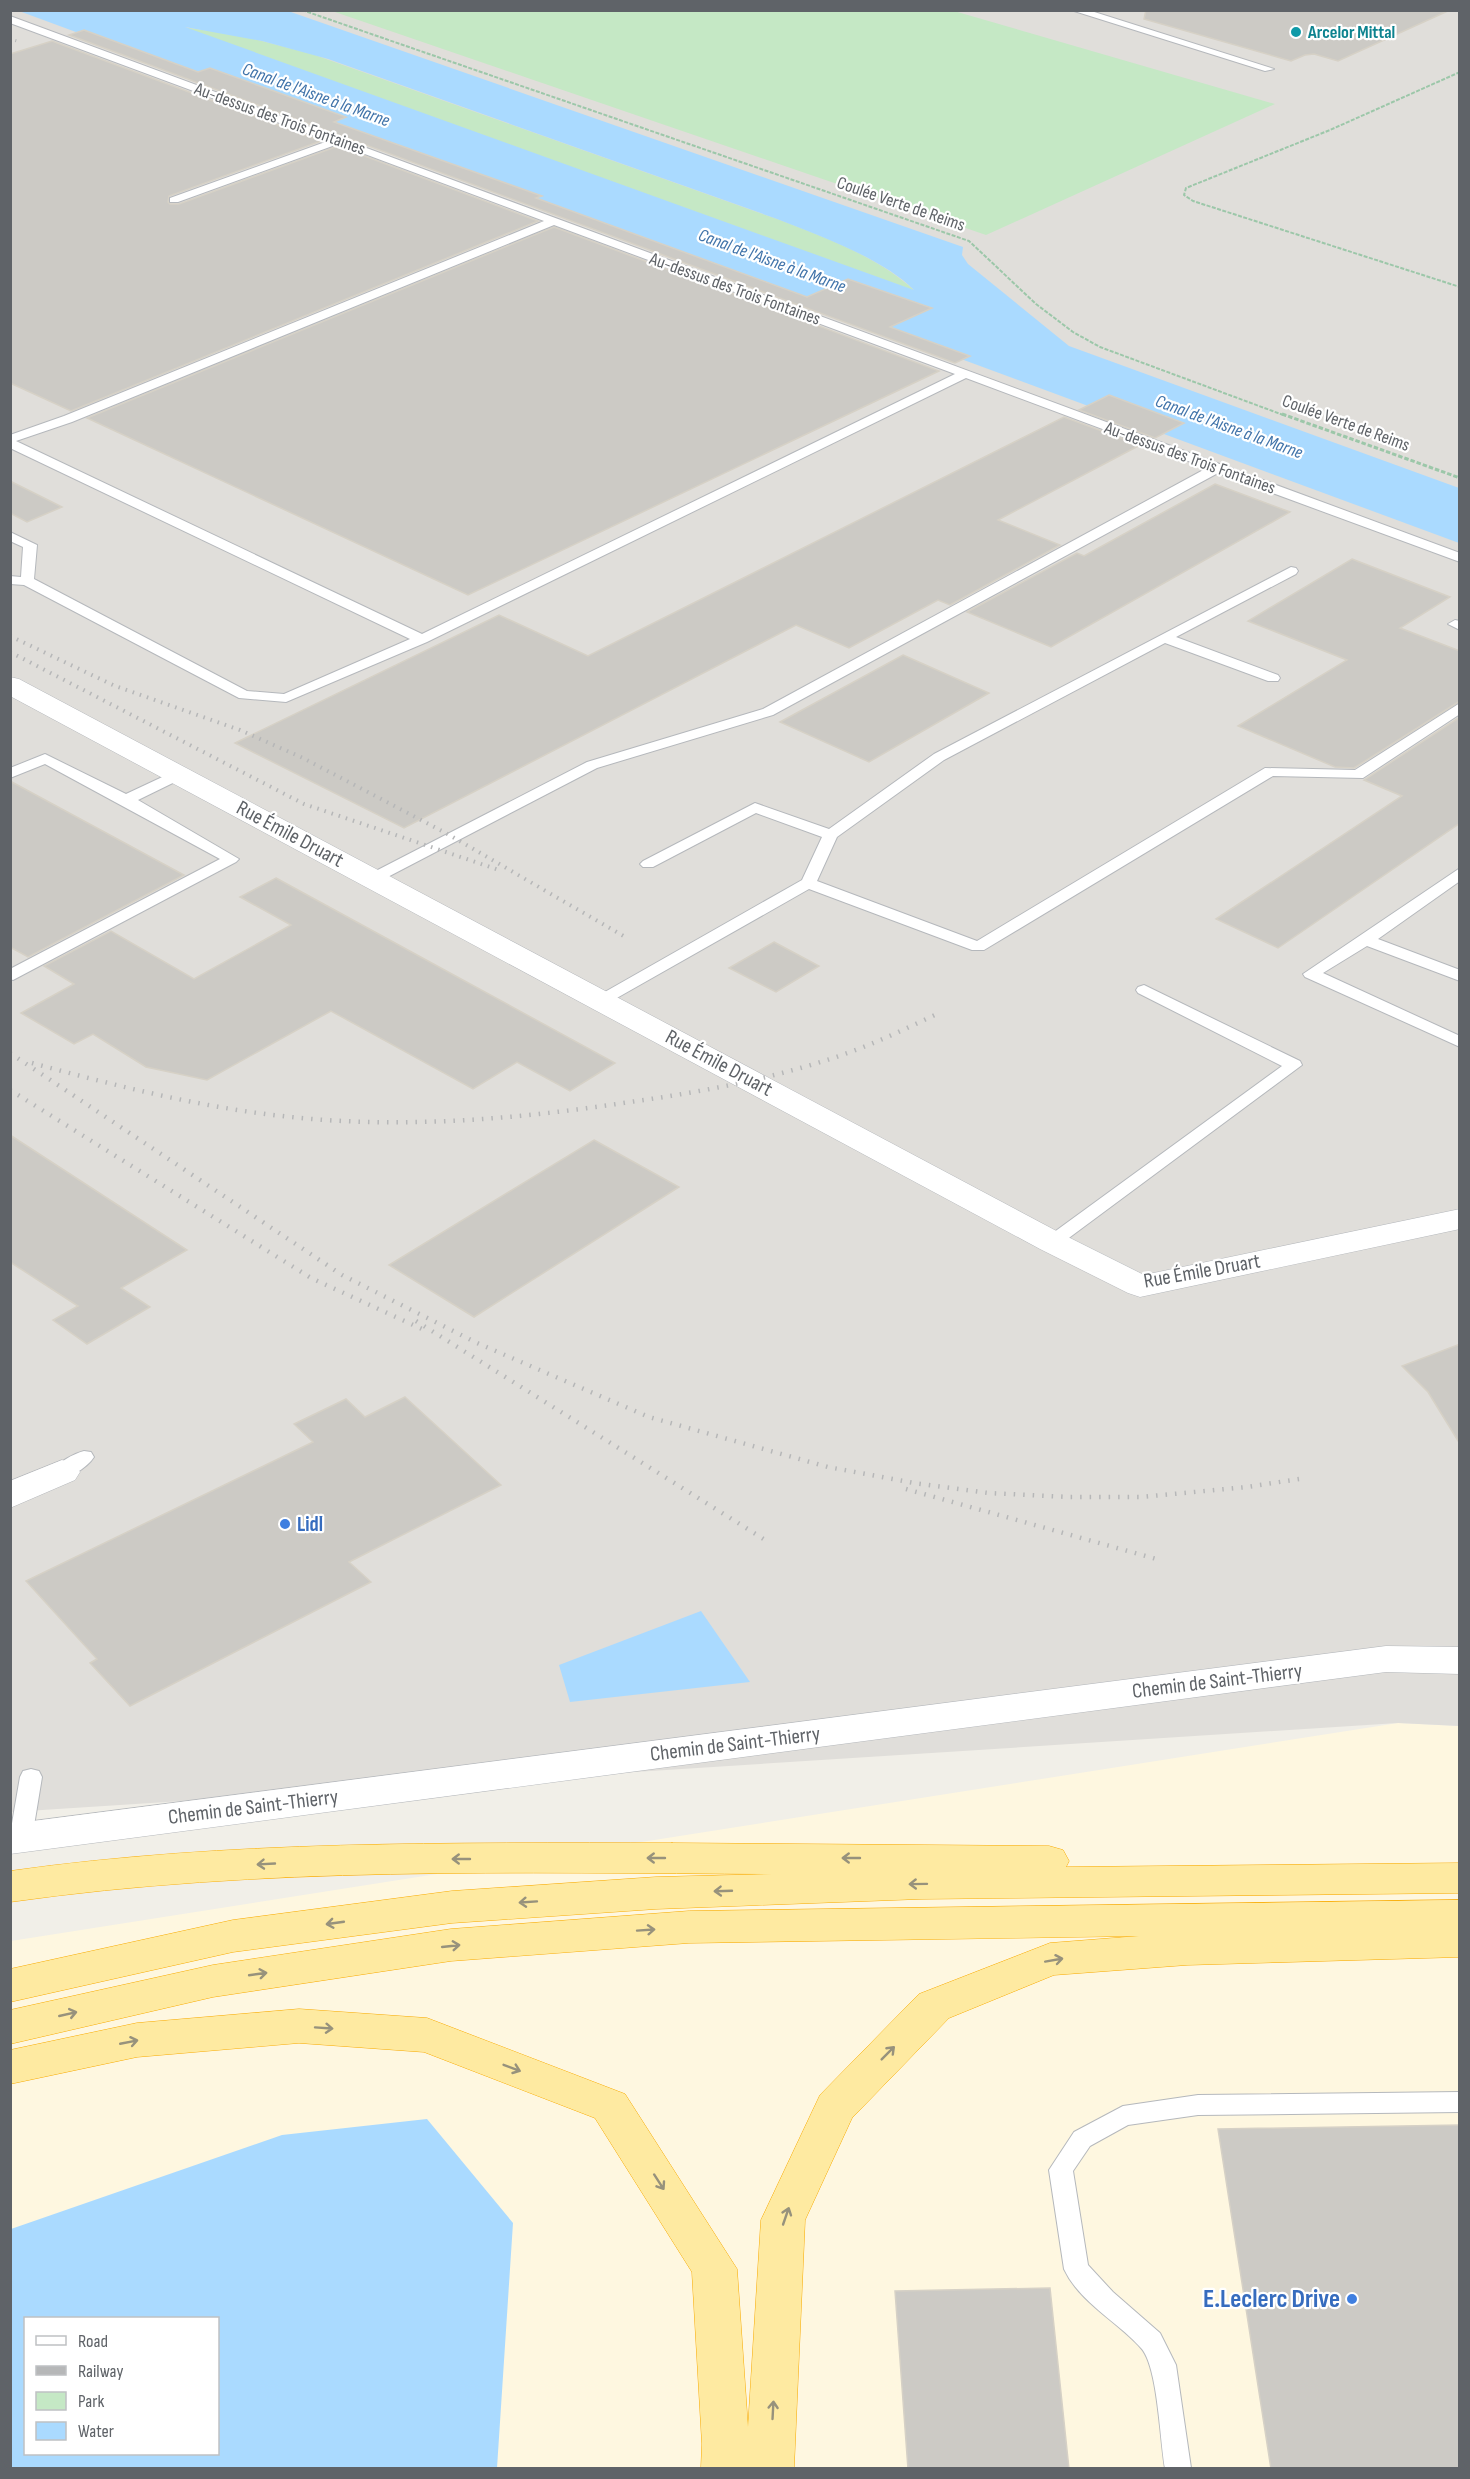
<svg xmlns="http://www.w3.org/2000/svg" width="1470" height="2479" font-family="'Sofia Sans Condensed',sans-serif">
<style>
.commercial{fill:#fef7e0;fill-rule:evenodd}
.industrial{fill:#e0deda}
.green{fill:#c5e8c5}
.water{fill:#aadaff;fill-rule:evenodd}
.building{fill:#cccac5;stroke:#d6d1c6;stroke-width:1.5}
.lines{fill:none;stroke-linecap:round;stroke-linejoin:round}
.service-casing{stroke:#b5b8bc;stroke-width:2}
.minor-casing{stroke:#b5b8bc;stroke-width:1}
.trunk-casing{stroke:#f9ab00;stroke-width:1}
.path-far1{stroke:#9cc7a9;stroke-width:2;stroke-dasharray:4 1.5;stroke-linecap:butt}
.path{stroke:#9cc7a9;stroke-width:3;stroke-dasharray:4.5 2;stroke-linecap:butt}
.service{fill:#fff;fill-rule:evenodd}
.minor{fill:#fff;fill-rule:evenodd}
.trunk{fill:#feeaa1;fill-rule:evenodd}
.rail-far2{stroke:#b6b7b8;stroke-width:3;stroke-dasharray:1 4.5;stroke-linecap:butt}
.rail-far1{stroke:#b6b7b8;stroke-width:4;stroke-dasharray:1.5 6;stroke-linecap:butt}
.rail{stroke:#b6b7b8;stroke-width:4.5;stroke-dasharray:1.5 8;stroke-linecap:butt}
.oneway{stroke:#97927c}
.culture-dot{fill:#0f9aa8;stroke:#fff;stroke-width:2}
.shop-dot{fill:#3f7fe0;stroke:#fff;stroke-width:2}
.labels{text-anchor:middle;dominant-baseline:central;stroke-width:4.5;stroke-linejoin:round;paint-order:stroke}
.far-culture-label{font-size:18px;font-weight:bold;fill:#0d838f;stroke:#fff;text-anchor:start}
.far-water-label{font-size:18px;font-style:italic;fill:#4174aa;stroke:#fff}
.far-street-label{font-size:18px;fill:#5f6368;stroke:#fff}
.street-label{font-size:21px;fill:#5f6368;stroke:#fff}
.shop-label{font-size:21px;font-weight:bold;fill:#366cbe;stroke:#fff;text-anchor:start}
.near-shop-label{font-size:26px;font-weight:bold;fill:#366cbe;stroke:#fff;text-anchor:end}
</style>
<rect width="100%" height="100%" fill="#f1efe8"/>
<path class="commercial" d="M1398,1723L1459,1726V2468H11V1941ZM26,2318H218V2454H26Z"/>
<path class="industrial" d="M11,11H1459V1726L1398,1723L11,1812Z"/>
<path class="green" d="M332,11H954L1275,104L986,235Z
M182,27L238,35L312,54L777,219C824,237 877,256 915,291Z"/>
<path class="water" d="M19,11H288L963,247L962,255L968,264L1069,346L1459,488V543ZM185,27L262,41L328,59L777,219C818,235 882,258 914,290Z
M701,1611L750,1682L570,1702L559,1665Z
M427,2119L513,2223L497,2468H11V2229L282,2135ZM26,2318H218V2454H26Z"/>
<path class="building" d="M1146,10H1450L1338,61L1314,54L1305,55L1291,61L1144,19Z
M84,30L198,72L210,68L346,117L334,122L542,196L536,198L807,297L848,279L932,308L890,327L970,356L955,363L69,35Z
M52,41L321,141L169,196L168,202L170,204H179L338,146L538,221L71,411L10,383V54Z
M554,227L939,371L468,595L87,418Z
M1109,395L1184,423L1155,438L1079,410Z
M1064,417L1140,445L998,520L1060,545L950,605L938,600L849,648L796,625L404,828L235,743L499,615L588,656Z
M10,481L62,507L27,522L10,513Z
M1215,484L1290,512L1051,647L967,612L1077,553L1084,556Z
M1352,559L1450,597L1400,628L1460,651V701L1354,768L1335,767L1238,726L1347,660L1248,621Z
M903,655L989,693L869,762L780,722Z
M1460,717V823L1278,948L1216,919L1402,796L1364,780Z
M10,781L184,875L28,957L10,947Z
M276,878L461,979L615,1063L570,1091L517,1062L473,1089L331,1011L207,1080L146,1067L93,1034L74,1044L21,1013L74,984L44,966L111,931L194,979L291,925L240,897Z
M774,942L819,966L776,992L729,968Z
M10,1135L187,1250L121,1288L150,1307L87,1344L53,1320L78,1306L10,1262Z
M594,1140L679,1187L474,1317L389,1265Z
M1460,1344V1444L1428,1392L1402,1366Z
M405,1397L501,1485L349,1562L371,1582L130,1706L90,1663L97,1659L26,1581L313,1442L294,1424L346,1399L365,1417Z
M1460,2125V2469H1271L1218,2129Z
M1050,2288L1069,2469H908L895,2291Z"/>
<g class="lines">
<defs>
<path id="service" d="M1071,10H1088L1274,69L1265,71Z
M10,16L1460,553V562L1218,473L773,715L597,768L380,881H368L366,878L368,875L587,762L763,709L1207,468L966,378L427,642L286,702L239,698L24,585L10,584V576L21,577L23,547L10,541V532L37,545L34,579L247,691L284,694L410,639L10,448V435L64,416L544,221L338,144L178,202H170V198L328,141L10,23ZM554,225L955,374L422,634L16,441L72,422Z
M1291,567L1296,568L1298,571L1296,574L1176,637L1278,675L1280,678L1278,681H1268L1165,643L944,760L837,837L817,881L977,941L1265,768L1355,770L1460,703V714L1363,778L1273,776L984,950H972L809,889L608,1003H596L594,1000L596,997L802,880L822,837L756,813L653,867H643L640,864L643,861L755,803L829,829L934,754Z
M1455,620L1460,621V630L1448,624Z
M45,754L126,794L173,772H183L185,775L183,778L138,800L239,859L236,862L13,980L10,979V969L220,859L45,764L10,778V768Z
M1460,868V881L1378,939L1460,970V981L1367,946L1323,973L1460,1036V1047L1305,977L1303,974Z
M1144,985L1300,1061L1302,1065L1058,1246H1046L1043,1242L1046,1238L1282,1066L1138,993L1136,990L1138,987Z
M84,1451L91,1452L94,1457C87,1468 68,1480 55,1477L52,1472C58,1462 73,1454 84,1451Z
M31,1769L39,1771L42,1777L32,1838L29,1844L21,1846L13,1844L10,1835L20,1777L23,1771Z
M1460,2092V2112L1198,2115L1128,2125L1090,2146L1073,2171L1088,2265L1113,2292L1160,2333L1176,2365L1191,2468H1165C1160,2441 1158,2366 1141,2348C1117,2321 1080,2303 1064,2269L1049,2170L1074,2132L1123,2106L1198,2095Z"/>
<path id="minor" d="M10,677L19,679L1064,1235L1144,1275L1460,1209V1229L1140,1297L1128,1293L1040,1249L10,696Z
M62,1460L75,1464L80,1472L75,1480L10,1508V1481Z
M1386,1646L1460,1647V1674L1386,1672L10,1854V1824Z"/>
<path id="trunk" d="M672,1843L1049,1846L1063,1850L1069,1861L1066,1867L1460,1863V1893L921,1899L656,1909L452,1923L233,1952L10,2002V1969L233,1920L452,1891L656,1877L772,1874C518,1873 262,1866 10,1902V1871C230,1840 451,1843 672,1843Z
M1460,1900V1957L1187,1965L1054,1975L949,2018L852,2118L805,2220L794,2468H701L702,2444L692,2272L595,2118L424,2052L299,2043L137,2057L10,2084V2050L137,2023L299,2009L427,2018L625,2094L737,2269L748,2427L761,2220L820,2095L919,1994L1050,1943L1139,1936L689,1943L451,1961L213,1997L10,2044V2010L213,1965L451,1929L689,1911Z"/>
</defs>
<use href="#service" class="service-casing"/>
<use href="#minor" class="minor-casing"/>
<use href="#trunk" class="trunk-casing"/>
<path class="path-far1" d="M302,10L969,241L1036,304L1073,332L1100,347L1286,416
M1460,72L1330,130L1186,188L1184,195L1193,201L1460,287"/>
<path class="path" d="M1282,414L1460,478"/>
<use href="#service" class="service"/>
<use href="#minor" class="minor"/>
<use href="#trunk" class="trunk"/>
<path class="rail-far2" d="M10,39L17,41"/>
<path class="rail-far1" d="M10,636L115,686L240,730L303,758L444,832L627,938
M10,652L304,804L502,871"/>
<path class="rail" d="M10,1053L342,1275L477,1343L649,1417L828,1467L914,1483L988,1493L1069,1497H1141L1247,1487L1299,1479
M32,1063C117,1086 203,1108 291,1117C404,1129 518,1119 630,1102C701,1092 771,1079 839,1056C872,1045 905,1029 937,1014
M10,1090L311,1278L422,1329
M416,1321L770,1543
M906,1489L1160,1560"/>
</g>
<defs><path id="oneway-shaft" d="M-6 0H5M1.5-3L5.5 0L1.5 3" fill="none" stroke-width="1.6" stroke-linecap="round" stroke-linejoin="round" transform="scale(1.5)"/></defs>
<g class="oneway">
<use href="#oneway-shaft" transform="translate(656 1858) rotate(180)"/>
<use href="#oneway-shaft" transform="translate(851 1858) rotate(180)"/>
<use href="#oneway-shaft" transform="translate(461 1859) rotate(180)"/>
<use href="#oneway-shaft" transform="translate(266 1864) rotate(177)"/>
<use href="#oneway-shaft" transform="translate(918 1884) rotate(179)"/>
<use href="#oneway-shaft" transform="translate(723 1891) rotate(178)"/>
<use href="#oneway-shaft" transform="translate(528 1902) rotate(176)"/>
<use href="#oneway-shaft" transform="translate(335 1923) rotate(172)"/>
<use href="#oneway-shaft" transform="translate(646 1930) rotate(-4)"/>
<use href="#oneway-shaft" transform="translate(451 1946) rotate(-6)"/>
<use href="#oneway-shaft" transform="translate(1054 1960) rotate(-10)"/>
<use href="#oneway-shaft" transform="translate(258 1974) rotate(-8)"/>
<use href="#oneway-shaft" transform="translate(68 2014) rotate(-13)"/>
<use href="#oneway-shaft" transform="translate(324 2028) rotate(4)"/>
<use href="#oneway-shaft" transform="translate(129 2042) rotate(-11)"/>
<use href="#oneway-shaft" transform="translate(888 2053) rotate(-45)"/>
<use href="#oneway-shaft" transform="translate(512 2068) rotate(21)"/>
<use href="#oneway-shaft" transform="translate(659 2182) rotate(57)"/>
<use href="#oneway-shaft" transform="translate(786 2216) rotate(-71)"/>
<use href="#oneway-shaft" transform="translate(773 2410) rotate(-87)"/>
</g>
<circle class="culture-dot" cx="1296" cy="32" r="6"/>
<g class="shop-dot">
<circle cx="285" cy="1524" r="6"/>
<circle cx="1352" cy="2299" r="6"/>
</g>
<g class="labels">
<g class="far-culture-label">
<text x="1308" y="32">Arcelor Mittal</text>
</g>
<g class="far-water-label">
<text transform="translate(316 95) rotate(20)">Canal de l'Aisne à la Marne</text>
<text transform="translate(772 261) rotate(20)">Canal de l'Aisne à la Marne</text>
<text transform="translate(1229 427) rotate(20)">Canal de l'Aisne à la Marne</text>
</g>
<g class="far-street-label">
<text transform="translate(280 119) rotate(20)">Au-dessus des Trois Fontaines</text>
<text transform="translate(901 204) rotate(19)">Coulée Verte de Reims</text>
<text transform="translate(735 289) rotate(20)">Au-dessus des Trois Fontaines</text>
<text transform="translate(1346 423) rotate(20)">Coulée Verte de Reims</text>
<text transform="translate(1190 458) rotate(20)">Au-dessus des Trois Fontaines</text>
</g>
<g class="street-label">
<text transform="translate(290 834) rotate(28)">Rue Émile Druart</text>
<text transform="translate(719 1063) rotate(28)">Rue Émile Druart</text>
<text transform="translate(1202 1271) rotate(-10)">Rue Émile Druart</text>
<text transform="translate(1217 1681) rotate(-7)">Chemin de Saint-Thierry</text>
<text transform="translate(735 1744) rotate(-7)">Chemin de Saint-Thierry</text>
<text transform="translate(253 1807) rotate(-7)">Chemin de Saint-Thierry</text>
</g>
<g class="shop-label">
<text x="297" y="1524">Lidl</text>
</g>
<g class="near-shop-label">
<text x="1340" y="2299">E.Leclerc Drive</text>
</g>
</g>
<rect width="1470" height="2479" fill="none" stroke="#5f6368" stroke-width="24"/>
<rect x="24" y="2317" width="195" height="138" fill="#ffffff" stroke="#bfc1c3" stroke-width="1.5"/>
<rect x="36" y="2336" width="30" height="9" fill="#ffffff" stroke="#bfc1c3" stroke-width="1.5"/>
<text x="78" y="2347" font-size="18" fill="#5f6368">Road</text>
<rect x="36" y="2366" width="30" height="9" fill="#b6b7b8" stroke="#bfc1c3" stroke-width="1.5"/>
<text x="78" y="2377" font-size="18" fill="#5f6368">Railway</text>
<rect x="36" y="2392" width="30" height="18" fill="#c5e8c5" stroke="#bfc1c3" stroke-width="1.5"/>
<text x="78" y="2407" font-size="18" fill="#5f6368">Park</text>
<rect x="36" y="2422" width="30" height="18" fill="#aadaff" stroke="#bfc1c3" stroke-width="1.5"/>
<text x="78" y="2437" font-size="18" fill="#5f6368">Water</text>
</svg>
